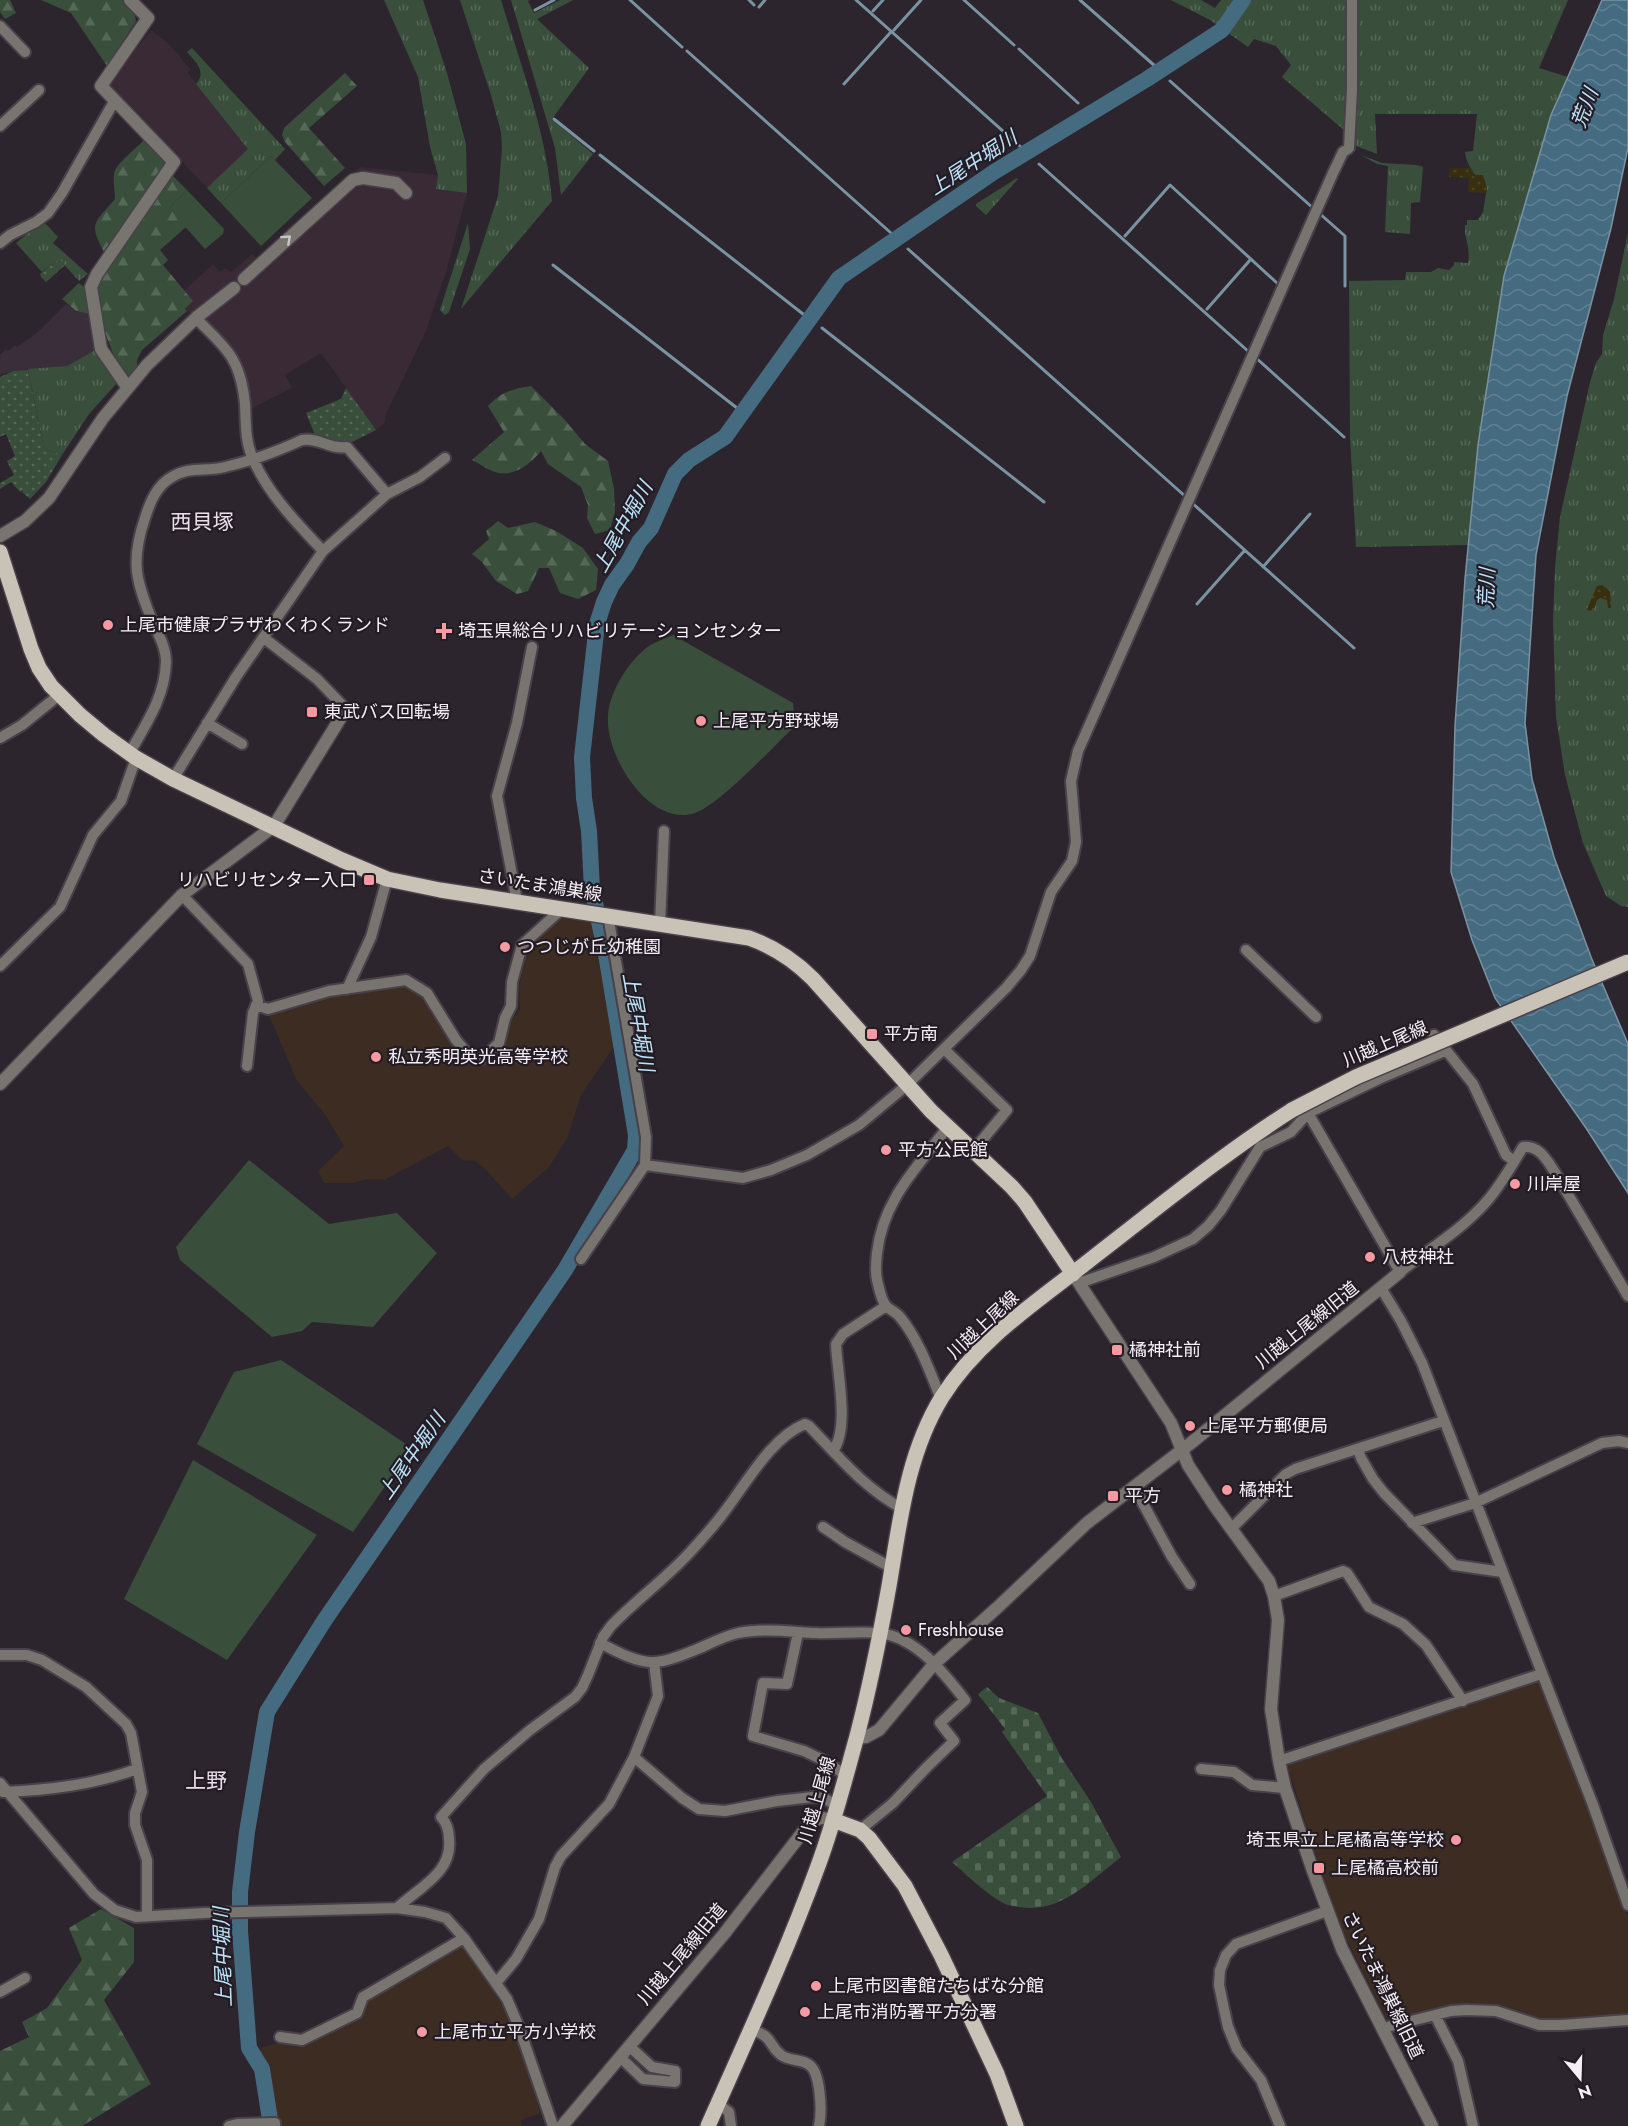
<svg xmlns="http://www.w3.org/2000/svg" width="1628" height="2126" font-family="Jost,'Noto Sans JP',sans-serif">
<style>
.built{fill:#3a2e3b}
.industrial{fill:#3a2a36}
.education{fill:#3c2c21}
.grass{fill:url(#grass-tufts)}
.forest{fill:url(#forest-firs)}
.sand{fill:url(#sand-dots)}
.cemetery{fill:url(#cemetery-stones)}
.garden{fill:url(#garden-dots)}
.pitch{fill:#394f3b}
.water{fill:url(#water-waves);stroke:#7a93a3;stroke-width:1.5}
.lines{fill:none;stroke-linecap:round;stroke-linejoin:round}
.stream{stroke:#7a93a3;stroke-width:3}
.river{stroke:#456b80;stroke-width:16}
.minor-casing{stroke:#49414a;stroke-width:14}
.tertiary-casing{stroke:#49414a;stroke-width:15}
.primary-casing{stroke:#49414a;stroke-width:18}
.minor{stroke:#787570;stroke-width:10}
.tertiary{stroke:#787570;stroke-width:12}
.primary{stroke:#c9c2b7;stroke-width:15}
.primary-bridge-casing{stroke:#49414a;stroke-width:18;stroke-linecap:butt}
.primary-bridge{stroke:#c9c2b7;stroke-width:15}
.oneway{stroke:#c9c4c6}
.poi-dot{fill:#f49aa0;stroke:#231c24;stroke-width:2}
.labels{text-anchor:middle;dominant-baseline:central;stroke-width:4.5;stroke-linejoin:round;paint-order:stroke}
.poi-label{font-size:18px;fill:#f5eff5;stroke:#231c24;text-anchor:start}
.street-label{font-size:18px;fill:#f5eff5;stroke:#231c24}
.water-label{font-size:20px;font-style:italic;fill:#bce3f9;stroke:#231c24}
.quarter-label{font-size:21px;fill:#e9deea;stroke:#231c24}
</style>
<defs>
<pattern id="grass-tufts" width="24" height="20" patternUnits="userSpaceOnUse" patternTransform="scale(1.5)"><rect width="24" height="20" fill="#394f3b"/><path d="M3 7l-1-3M5 7V3M7 7l1-3M15 17l-1-3M17 17v-4M19 17l1-3" fill="none" stroke="#566958"/></pattern>
<pattern id="forest-firs" width="22" height="20" patternUnits="userSpaceOnUse" patternTransform="scale(1.5)"><rect width="22" height="20" fill="#394f3b"/><path d="M5 1l3.5 6h-7zM16 11l3.5 6h-7z" fill="#566958"/></pattern>
<pattern id="sand-dots" width="8" height="8" patternUnits="userSpaceOnUse" patternTransform="scale(1.5)"><rect width="8" height="8" fill="#382f0f"/><path d="M2 2h.1M6 6h.1" fill="none" stroke="#4c4327" stroke-width="1.8" stroke-linecap="round"/></pattern>
<pattern id="cemetery-stones" width="16" height="16" patternUnits="userSpaceOnUse" patternTransform="scale(1.5)"><rect width="16" height="16" fill="#394f3b"/><path d="M2 7V4a2 2 0 0 1 4 0v3zM10 15v-3a2 2 0 0 1 4 0v3z" fill="#566958"/></pattern>
<pattern id="garden-dots" width="8" height="8" patternUnits="userSpaceOnUse" patternTransform="scale(1.5)"><rect width="8" height="8" fill="#394f3b"/><path d="M2 2h.1M6 6h.1" fill="none" stroke="#566958" stroke-width="1.8" stroke-linecap="round"/></pattern>
<pattern id="water-waves" width="16" height="10" patternUnits="userSpaceOnUse" patternTransform="scale(1.5)"><rect width="16" height="10" fill="#456b80"/><path d="M0 5q4-4 8 0t8 0" fill="none" stroke="#608093"/></pattern>
</defs>
<rect width="100%" height="100%" fill="#2d252e"/>
<path class="built" d="M66,304L76,311L90,314L97,349L67,366L12,371L0,375V355L6,349L9,351L15,345L17,347L37,333Z"/>
<path class="industrial" d="M151,30L169,44L190,69L188,73L249,149L207,188L111,87V82Z
M360,167L438,175L437,189L467,193L446,272L426,331L386,414L385,422L376,430L321,353L285,375L292,388L248,410L241,370L209,327L185,309L193,301L184,291L213,264L220,272L225,268L231,272L252,254L257,258Z"/>
<path class="education" d="M560,918L594,923L615,1045L581,1095L567,1139L549,1167L512,1199L486,1170L475,1161L462,1160L448,1146L384,1180L367,1179L353,1183H324L318,1171L344,1146L326,1116L296,1079L269,1015L273,1011L331,996L403,987L418,993L460,1054L476,1066L489,1064L506,1044L510,1023L520,1009L519,986L528,946Z
M1537,1679L1540,1681L1583,1791L1628,1916V2014L1576,2020L1549,2021L1525,2017L1505,2011L1391,2022L1387,2020L1345,1936L1327,1889L1287,1765L1289,1761Z
M460,1942L510,2017L525,2057L540,2113L521,2120L522,2126H279L268,2068L259,2052L261,2048L279,2042L300,2043L354,2021L361,2013L367,1999Z"/>
<path class="grass" d="M384,0H423L447,73L466,144L467,193L436,189L438,175L430,147L418,77Z
M460,0H501C521,66 546,131 552,201L461,309L498,196L502,149L501,132L491,95Z
M511,0H530L528,1L534,13L560,0H573L537,19L589,68L552,119L593,154L561,195L555,148Z
M1171,0H1201L1215,8L1221,0H1346L1347,108L1345,131L1282,77L1291,65L1276,46L1254,39L1248,47L1210,20Z
M1357,0H1568L1539,68L1568,77L1551,115L1504,276L1478,445L1468,545L1356,547L1350,437L1349,281L1405,280L1406,272H1431L1438,268L1449,270L1454,265V262L1468,263C1471,247 1464,240 1465,225H1467V220H1478L1483,212L1487,188C1476,177 1467,167 1465,152L1473,151L1477,114H1375L1377,154L1351,144Z
M192,48L285,149L275,160L271,156L221,203L207,188L248,149L196,84C207,72 196,62 187,52Z
M1361,155L1382,163L1417,165L1423,167L1420,202L1411,203L1410,234L1385,232L1388,166L1377,164Z
M1017,178L1018,179L986,215L976,206V204Z
M43,221L58,237L53,243L88,274L79,281L61,261L55,262L42,272L16,243Z
M468,223L470,249L449,312L445,315L440,310Z
M1628,233V907L1621,906L1606,896L1583,843L1565,775L1556,717L1553,622L1555,567L1560,517L1590,382L1596,363L1602,354L1603,335L1614,299Z
M97,349L117,383L89,414L62,455L44,449L28,369L67,366Z"/>
<path class="forest" d="M0,0H10L16,13L5,19L0,12Z
M41,0H122L134,12L136,21L107,66L71,13Z
M345,73L357,86L309,128L345,168L324,186L285,142L282,135L284,128Z
M145,139L167,161L105,254C88,222 94,224 115,199C115,191 113,182 114,174C115,164 137,148 145,139Z
M172,175L187,190L170,207L186,227L160,250L168,260L163,265L193,301L185,309L187,311L142,350L137,360V372L129,376L123,371L114,356L104,330L98,288L104,274Z
M79,283L83,286H86L90,314L76,311L62,299Z
M531,386L564,419L585,444L608,461L614,489L615,511L610,530L595,534L587,518L588,505L581,487L548,464L541,451C531,463 516,476 499,473C491,472 480,464 472,460L504,432L488,406C501,392 512,389 531,386Z
M498,521L508,528L535,522L556,531L583,548L598,569L596,590L578,599L560,593L549,568H539L528,591L517,594L496,581L482,562L472,554L489,539L486,531Z
M101,1909L134,1928V1962L104,2000L151,2084L82,2126H0V2051L29,2037L22,2022L47,2008L82,1960L69,1928Z"/>
<path class="sand" d="M1449,168H1470L1475,175H1483L1487,188L1486,193L1468,192L1469,178L1449,177Z
M1602,585L1610,591L1611,608H1608L1607,600L1600,598L1597,600L1594,610L1588,611L1587,609L1597,586Z"/>
<path class="cemetery" d="M987,1687L999,1698L1038,1713L1061,1757L1091,1802L1121,1857C1091,1880 1061,1914 1020,1907C1015,1906 1008,1906 1003,1903C984,1892 968,1876 952,1862L1047,1796L1002,1732L1005,1729L978,1694Z"/>
<path class="garden" d="M61,261L65,265L46,282L41,277L40,274L55,262Z
M28,370L44,449L62,455L46,482L30,499L22,492L23,490L20,492L11,482L0,489V483L14,475L7,461L15,456L6,434L0,437V377L13,371Z
M346,388L376,430L352,442H333L315,435L306,413L341,399Z"/>
<path class="pitch" d="M271,156L312,198L261,246L221,203Z
M187,190L224,229L223,234L205,249L179,220L170,207Z
M673,635L793,703L795,726C773,747 720,804 695,813C649,828 605,755 608,716C609,693 627,664 645,649C652,643 664,639 673,635Z
M249,1160L329,1224L397,1213L437,1253L373,1327L312,1322L302,1331L272,1337L180,1260L176,1247Z
M281,1360L412,1448L353,1532L197,1444L234,1372Z
M193,1460L317,1535L227,1660L124,1599Z"/>
<path class="water" d="M1602,0H1628V148L1611,228L1567,396L1536,555L1525,723L1532,779L1554,857L1591,957L1628,1044V1193L1586,1128L1495,998L1472,940L1451,872L1455,726L1465,579L1478,445L1504,276L1551,115Z"/>
<g class="lines">
<path class="stream" d="M630,0L682,47
M749,0L754,5
M856,0L1022,148
M964,0L1014,45
M1080,0L1155,66
M759,7L765,0
M535,10L554,0
M873,11L883,0
M894,30L921,0
M1019,49L1078,103
M687,51L891,233
M1170,81L1313,208
M844,84L890,33
M554,119L594,151
M600,155L803,314
M1039,164L1249,352
M1319,213L1345,236V286
M1125,236L1170,185L1277,283
M908,249L1186,497
M553,265L737,408
M1207,309L1251,259
M822,328L1044,502
M1255,357L1344,437
M1191,502L1354,648
M1263,567L1310,514
M1197,604L1245,550"/>
<path class="river" d="M271,2126L262,2069L249,2048L240,1931V1892L247,1832L267,1712L324,1621L565,1270L635,1150L636,1135L606,954L592,889L589,831L584,798L582,757L597,624L604,602L612,585L627,564L639,542L651,528L675,474L689,460L725,437L839,278L994,172L1147,79L1222,30L1243,0"/>
<defs>
<path id="minor" d="M0,26L25,52
M0,126L39,90
M0,243L10,235L36,222L48,213L62,193L115,100
M196,318C207,330 226,346 233,360C240,372 244,391 245,404C246,424 245,441 253,459C269,495 296,522 323,551
M264,638L317,679L346,709
M207,723L242,744
M0,738L22,725L59,695
M129,754C146,724 165,697 166,662C166,648 159,635 153,623C136,581 130,562 145,518C150,502 157,485 172,477C189,466 207,472 225,467C251,461 278,451 302,440C319,437 330,450 347,447L387,494
M173,779L236,677L323,551L387,494L420,477L445,458
M182,895L248,964L258,1001L253,1013L247,1066
M517,901L497,796L517,723L532,647
M660,924L664,831
M1246,950L1316,1017
M0,966L60,907L93,835L121,801L136,758
M347,989L371,937L387,879
M256,1005L268,1009L329,991L406,980L427,993L456,1040L468,1054L482,1059L499,1043L505,1018L511,1006L512,982L522,945L563,908
M1434,1035L1473,1084L1506,1155L1514,1161
M944,1049L1007,1110L973,1151
M1308,1113L1400,1272C1429,1249 1463,1229 1487,1201C1501,1185 1512,1165 1523,1147C1540,1145 1548,1162 1556,1174L1628,1296
M645,1165L743,1178L771,1170L807,1155L859,1125L907,1085L1006,988L1021,970L1030,956L1051,892L1072,861L1076,842L1071,781L1078,751L1333,173L1343,152L1349,148L1352,89V0
M581,1259L645,1165L646,1137L608,915
M1079,1283L1154,1257L1193,1239L1208,1226L1221,1210L1260,1147L1291,1132L1308,1113L1381,1078L1445,1051
M1381,1288L1401,1321L1422,1363L1593,1805L1628,1905
M941,1399C930,1372 919,1340 900,1317C896,1312 890,1310 886,1306C881,1300 879,1288 877,1280C875,1271 876,1263 877,1253C883,1200 916,1169 947,1128
M1358,1449L1361,1458L1373,1479L1384,1493L1454,1565L1502,1572
M833,1451C850,1427 837,1373 836,1344L843,1334L886,1306
M1134,1487L1172,1557L1190,1584
M1412,1523L1475,1503L1602,1443L1619,1441L1628,1443
M823,1527L845,1542L892,1568
M1231,1529L1286,1474L1295,1469L1443,1421
M1274,1596L1343,1571L1347,1573L1369,1607L1403,1624L1426,1645L1463,1701
M798,1633L787,1684L763,1683L753,1736L804,1751L827,1762L845,1775
M600,1643C615,1651 639,1664 656,1662C671,1661 687,1653 700,1648C713,1642 725,1636 738,1633C764,1628 791,1632 816,1633C838,1634 859,1631 880,1633C917,1638 944,1673 965,1700L940,1723L954,1741L927,1767L893,1803L860,1830
M0,1655H27L42,1660L86,1687L126,1724L131,1733L142,1792L135,1813V1825L147,1860V1916
M634,1757L682,1798L699,1809L725,1811L777,1801L813,1797L824,1798L837,1806
M1279,1761L1541,1674
M1201,1769L1234,1772L1252,1785L1285,1788
M0,1783L94,1894L115,1910L136,1917L204,1913L397,1908L425,1912L446,1918L464,1938L507,1999L519,2027L553,2126
M3,1792C49,1790 93,1785 137,1769
M397,1908C418,1888 453,1873 449,1839C449,1831 447,1823 441,1817L484,1769L530,1730L575,1697L582,1688L588,1675L603,1637L611,1626C637,1599 667,1578 692,1550C702,1539 713,1527 722,1515C745,1486 770,1438 805,1424L809,1426C838,1456 865,1489 903,1509
M496,1983L516,1959L539,1919L555,1867L561,1856L609,1804L634,1757L658,1696L654,1662
M0,1992L25,1978
M1435,2015L1458,2061L1473,2126
M1383,2028L1451,2011L1466,2010L1496,2011L1539,2025H1562L1628,2020
M750,2029C776,2038 766,2043 781,2055C789,2061 800,2059 808,2064C821,2071 822,2112 819,2126
M280,2037L302,2040L357,2013L363,1997L464,1938
M620,2057L643,2079L675,2082V2071L652,2067L629,2046
M718,2104L729,2112L731,2126
M229,2126L237,2124L275,2123V2126
M1280,2126L1261,2080L1237,2049L1228,2027L1224,2009L1219,1985L1220,1970L1226,1955L1236,1944L1327,1911"/>
<path id="tertiary" d="M244,279L353,180L363,178L396,183L406,193
M128,388L101,349L91,287L97,274L174,162L101,86L148,18L130,0
M0,536L25,521L49,498L103,418L147,365L197,317L234,288
M0,1084L182,895L274,826L346,709
M1073,1274L1171,1423L1188,1465L1214,1505L1269,1581L1274,1596L1278,1620L1271,1709L1279,1761L1285,1788L1313,1871L1342,1949L1432,2126
M856,1738L866,1737L879,1730L934,1664L998,1607L1087,1523L1191,1443L1400,1272
M562,2126L724,1934L809,1824C818,1817 823,1817 833,1820"/>
<path id="primary" d="M0,552L31,649L39,668L51,686L80,715L104,735L136,758L173,779L342,860L387,879L440,890L749,938C774,947 794,960 813,979L931,1111L1012,1187L1025,1202L1073,1274
M833,1820L860,1830L869,1838L905,1886L941,1955L997,2074L1016,2126
M708,2126C746,2040 786,1954 818,1866C834,1823 845,1779 857,1736C870,1686 880,1636 889,1586C900,1521 907,1454 942,1397C979,1338 1041,1299 1095,1256C1160,1206 1223,1154 1292,1110"/>
</defs>
<use href="#minor" class="minor-casing"/>
<use href="#tertiary" class="tertiary-casing"/>
<use href="#primary" class="primary-casing"/>
<use href="#minor" class="minor"/>
<use href="#tertiary" class="tertiary"/>
<use href="#primary" class="primary"/>
<defs>
<path id="primary-bridge" d="M1292,1110L1356,1077L1628,962"/>
</defs>
<use href="#primary-bridge" class="primary-bridge-casing"/>
<use href="#primary-bridge" class="primary-bridge"/>
</g>
<defs><path id="oneway-chevron" d="M-2-3.5L2.5 0L-2 3.5" fill="none" stroke-width="1.6" stroke-linecap="round" stroke-linejoin="round" transform="scale(1.5)"/></defs>
<use class="oneway" href="#oneway-chevron" transform="translate(287 239) rotate(-42)"/>
<g class="poi-dot">
<circle cx="108" cy="625" r="6"/>
<path d="M441 622h6v6h6v6h-6v6h-6v-6h-6v-6h6z"/>
<rect x="306" y="706" width="12" height="12" rx="3"/>
<circle cx="701" cy="721" r="6"/>
<rect x="363" y="874" width="12" height="12" rx="3"/>
<circle cx="505" cy="947" r="6"/>
<rect x="866" y="1028" width="12" height="12" rx="3"/>
<circle cx="376" cy="1057" r="6"/>
<circle cx="886" cy="1150" r="6"/>
<circle cx="1515" cy="1184" r="6"/>
<circle cx="1370" cy="1257" r="6"/>
<rect x="1111" y="1344" width="12" height="12" rx="3"/>
<circle cx="1190" cy="1426" r="6"/>
<circle cx="1227" cy="1490" r="6"/>
<rect x="1107" y="1490" width="12" height="12" rx="3"/>
<circle cx="906" cy="1630" r="6"/>
<circle cx="1456" cy="1840" r="6"/>
<rect x="1313" y="1862" width="12" height="12" rx="3"/>
<circle cx="816" cy="1986" r="6"/>
<circle cx="805" cy="2012" r="6"/>
<circle cx="422" cy="2032" r="6"/>
</g>
<g class="labels">
<g class="poi-label">
<text x="120" y="625">上尾市健康プラザわくわくランド</text>
<text x="458" y="631">埼玉県総合リハビリテーションセンター</text>
<text x="324" y="712">東武バス回転場</text>
<text x="713" y="721">上尾平方野球場</text>
<text x="357" y="880" text-anchor="end">リハビリセンター入口</text>
<text x="517" y="947">つつじが丘幼稚園</text>
<text x="884" y="1034">平方南</text>
<text x="388" y="1057">私立秀明英光高等学校</text>
<text x="898" y="1150">平方公民館</text>
<text x="1527" y="1184">川岸屋</text>
<text x="1382" y="1257">八枝神社</text>
<text x="1129" y="1350">橘神社前</text>
<text x="1202" y="1426">上尾平方郵便局</text>
<text x="1239" y="1490">橘神社</text>
<text x="1125" y="1496">平方</text>
<text x="918" y="1630">Freshhouse</text>
<text x="1444" y="1840" text-anchor="end">埼玉県立上尾橘高等学校</text>
<text x="1331" y="1868">上尾橘高校前</text>
<text x="828" y="1986">上尾市図書館たちばな分館</text>
<text x="817" y="2012">上尾市消防署平方分署</text>
<text x="434" y="2032">上尾市立平方小学校</text>
</g>
<g class="street-label">
<text transform="translate(540 885) rotate(9)">さいたま鴻巣線</text>
<text transform="translate(1385 1044) rotate(-23)">川越上尾線</text>
<text transform="translate(983 1325) rotate(-43)">川越上尾線</text>
<text transform="translate(1307 1325) rotate(-39)">川越上尾線旧道</text>
<text transform="translate(817 1800) rotate(-74)">川越上尾線</text>
<text transform="translate(682 1954) rotate(-50)">川越上尾線旧道</text>
<text transform="translate(1383 1985) rotate(64)">さいたま鴻巣線旧道</text>
</g>
<g class="water-label">
<text transform="translate(1585 108) rotate(-69)">荒川</text>
<text transform="translate(973 163) rotate(-33)">上尾中堀川</text>
<text transform="translate(623 527) rotate(-61)">上尾中堀川</text>
<text transform="translate(1487 588) rotate(-88)">荒川</text>
<text transform="translate(638 1022) rotate(80)">上尾中堀川</text>
<text transform="translate(412 1456) rotate(-55)">上尾中堀川</text>
<text transform="translate(223 1957) rotate(-92)">上尾中堀川</text>
</g>
<g class="quarter-label">
<text x="202" y="522">西貝塚</text>
<text x="206" y="1781">上野</text>
</g>
</g>
<g transform="translate(1580 2078) rotate(161)" stroke="#231c24" stroke-width="4.5" paint-order="stroke">
<path d="M0-4.5L10 22L0 15L-10 22Z" fill="#f5eff5"/>
<text y="-9" font-size="16" font-weight="bold" text-anchor="middle" fill="#f5eff5">N</text>
</g>
</svg>
